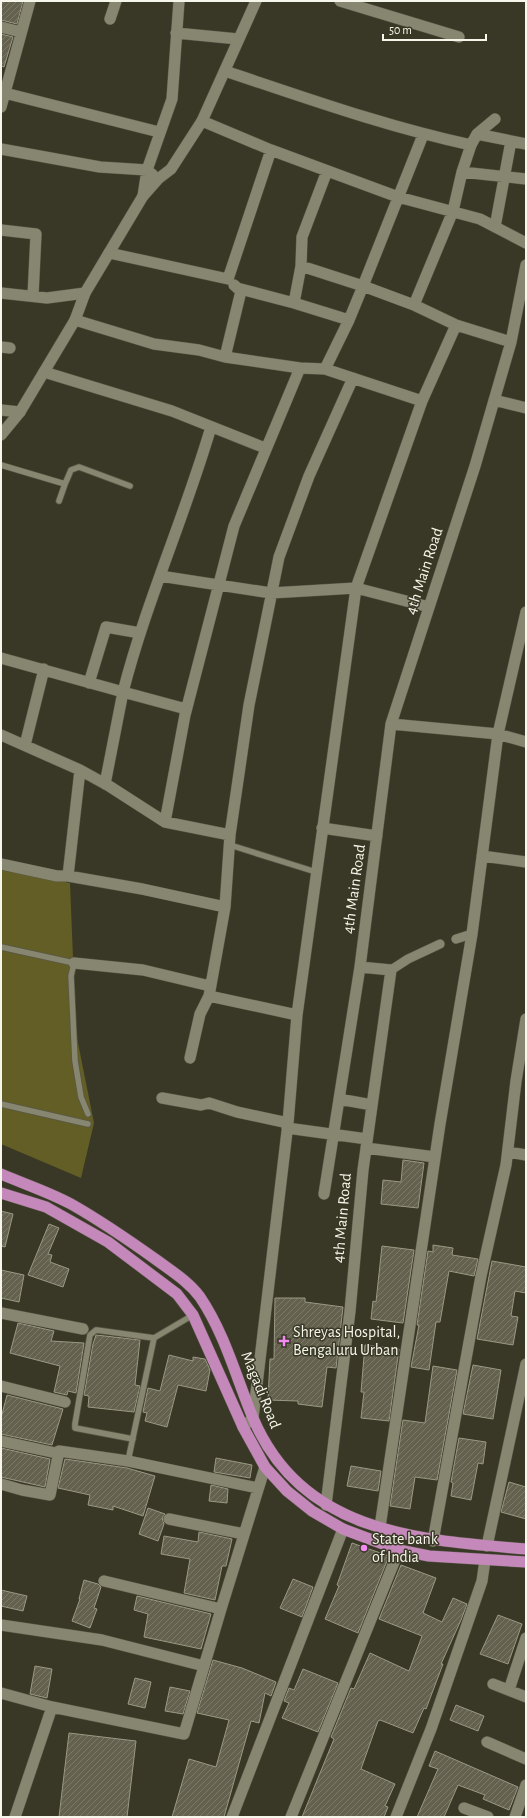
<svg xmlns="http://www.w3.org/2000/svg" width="527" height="1818" font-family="'Alegreya Sans',sans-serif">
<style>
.green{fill:#625e25}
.building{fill:url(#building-hatch);stroke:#9a9984}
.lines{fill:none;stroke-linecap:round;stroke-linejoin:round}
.service-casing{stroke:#585747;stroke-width:7}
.pedestrian-casing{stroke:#585747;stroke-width:10}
.minor-casing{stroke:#585747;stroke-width:12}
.tertiary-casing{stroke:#585747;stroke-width:12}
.primary-casing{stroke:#585747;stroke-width:12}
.service{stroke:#878671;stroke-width:5.5}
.pedestrian{stroke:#878671;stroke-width:9}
.minor{stroke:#878671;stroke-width:11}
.tertiary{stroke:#878671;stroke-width:11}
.primary{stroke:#c488ba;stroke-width:11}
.poi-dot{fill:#f38af2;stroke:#393826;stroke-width:1.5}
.labels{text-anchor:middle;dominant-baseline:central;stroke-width:3;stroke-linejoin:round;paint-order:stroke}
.street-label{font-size:16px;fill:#f6f6ea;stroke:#393826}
.poi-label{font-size:16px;fill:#f6f6ea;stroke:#393826;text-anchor:start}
</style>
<defs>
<pattern id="building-hatch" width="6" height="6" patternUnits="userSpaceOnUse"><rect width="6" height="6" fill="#64624e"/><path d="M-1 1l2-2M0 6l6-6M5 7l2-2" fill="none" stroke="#7b7968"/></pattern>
</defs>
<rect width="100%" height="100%" fill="#393826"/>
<path class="green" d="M1,870L70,883L76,1033L94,1123L81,1178L1,1144Z"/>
<path class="building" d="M1,1H23L17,24L1,20Z
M1,34L13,37L4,67L1,66Z
M403,1160L424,1163L418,1208L381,1204L383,1180L401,1182Z
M1,1211L13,1214L5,1247L1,1246Z
M49,1224L59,1228L48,1254L52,1255L50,1262L69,1269L63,1287L28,1275Z
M433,1245L453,1248L452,1255L478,1259L474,1276L449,1271L440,1322H436L429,1370L411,1367L419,1325H417L428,1251L433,1252Z
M382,1246L414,1250L403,1323L371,1319L373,1301L376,1302Z
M492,1261L526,1267V1293L515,1291L511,1316L518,1317L513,1345L477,1339Z
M1,1270L24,1275L19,1302L1,1298Z
M275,1298H305V1302L343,1307L336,1368L327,1367L322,1407L298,1404V1401L268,1400L270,1359H274Z
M18,1323L54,1331L51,1341L84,1343L76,1393L68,1391L67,1395L54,1392L60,1366L10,1353Z
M96,1335L140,1340L135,1385L140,1386L134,1412L88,1407L89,1396L84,1395L93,1344Z
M365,1345L399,1349L389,1421L361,1418L364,1392H361Z
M169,1355L193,1361V1357L205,1359L210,1370L206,1391L178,1385L167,1427L145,1421L147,1413L143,1412L148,1388L160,1391Z
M473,1365L501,1370L493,1419L463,1414Z
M433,1366L457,1370L437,1480L415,1477L410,1509L390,1506L403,1420L425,1423Z
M7,1395L63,1409L52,1445L1,1434V1418Z
M459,1438L486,1442L483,1464L478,1463L471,1500L451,1496L453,1483L451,1482Z
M1,1448L50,1459L45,1487L1,1477Z
M216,1458L252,1465L250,1478L214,1472Z
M65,1459L127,1468L155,1476L143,1516L113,1506V1510L88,1505L90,1495L58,1488Z
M351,1466L381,1471L378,1491L347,1486Z
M509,1482L526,1487V1519L501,1512Z
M211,1485L228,1489L227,1503L209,1501Z
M148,1508L165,1514L162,1518L164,1524L158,1541L139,1534Z
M199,1532L232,1539L226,1566H222L215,1600L184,1593L190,1559L161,1554L164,1536L198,1542Z
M352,1543L389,1556L358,1633L325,1619L339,1586L337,1585Z
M401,1565L436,1578L423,1613L442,1622L453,1598L467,1604L461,1620L441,1664H443L426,1709L424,1708L413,1733L380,1720L378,1721L361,1769L395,1784L385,1806L388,1807L384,1817H302L334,1739L331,1737L351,1688L354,1689L370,1653L409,1671L422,1636L379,1619Z
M293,1579L313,1587L302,1617L280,1608Z
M84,1580L98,1584L101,1587L94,1608L97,1609L90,1628L72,1621L80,1599H79Z
M1,1590L27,1596L23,1611L1,1606Z
M137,1596L211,1614L201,1649L144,1637L148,1614L134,1610Z
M498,1615L522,1624L508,1664L480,1654Z
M213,1660L242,1668L276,1682L271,1696L265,1693L259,1723L251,1721L224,1817H172L189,1759L216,1767L229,1720L197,1713Z
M35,1666L52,1669L47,1698L30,1694Z
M303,1669L338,1683L318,1732L282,1718L289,1703L284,1701L289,1688L294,1690Z
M135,1678L151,1682L145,1708L128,1704Z
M170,1687L190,1691L183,1714L165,1711Z
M456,1705L484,1716L478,1731L450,1720Z
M69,1733L136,1741L127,1817H59Z
M435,1751L518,1787L509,1810L483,1799L485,1795L458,1785L444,1817H417L438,1769L429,1766Z"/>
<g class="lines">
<defs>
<path id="service" d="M1,465L65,484L71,470L79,467L130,486
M59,501L65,484
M230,845L316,872
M1,947L74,963L71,976L75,1061L81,1097L88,1114
M1,1104L88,1124
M133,1439L75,1428V1424L90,1335L96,1330L154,1338
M128,1461L154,1338L193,1315"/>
<path id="pedestrian" d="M456,939L472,934
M391,970L408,959L440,944"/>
<path id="minor" d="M340,1L459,37
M110,19L116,1
M1,27L21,32
M176,33L238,39
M225,71C306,98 387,127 471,145
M1,92L159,132
M1,107L30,1
M202,121L271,150L398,197L480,219L526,243
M477,134L526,144
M1,149L100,167L147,170L153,175
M327,171L302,237L301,266L363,286L423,135
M462,172L526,179
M143,196L147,170L172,99L179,1
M495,227L511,141
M1,230L36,234L33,296
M109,253L228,279L271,150
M237,288L294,303L349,320L325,369
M1,293L47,298L85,293
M294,303L301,266
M414,305L453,211L462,172L471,145L477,134L495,119
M75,320L154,344L199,350L225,357L300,368L325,369L422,401
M349,320L363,286L414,305L456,325L511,342
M1,347L10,348
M225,357L241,291L234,285
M44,372L172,411L265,448
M494,400L526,408
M1,410L20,412
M160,576L271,593L356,588L429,607
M1,658L123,692C146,602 185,516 211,427
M89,683L106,627L140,633
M391,724L498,734L526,742
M1,735L80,770L109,786L165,822L230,835
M25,745L44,669
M105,784L123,692L186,709
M165,822L185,715L234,526L300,368
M322,828L377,836
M482,856L526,862
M1,864L57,876H68L142,889L225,907
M68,876L80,770
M74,963L143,970L210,986
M297,1015L209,996L225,907L230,835L249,705L279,557L309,476L353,378
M190,1058L200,1014L209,996
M162,1098L201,1105L209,1103L237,1112L288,1123
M339,1099L372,1105
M287,1128L367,1139
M366,1148L435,1157
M508,1152L526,1155
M324,1194L360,967
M1,1313L83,1329
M1,1386L65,1402
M243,1427L253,1418L288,1123L297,1015L356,588L422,401L456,325
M1,1441L56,1453L59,1451L128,1461L258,1488
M1,1484L22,1490L50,1495L59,1451
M326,1505L350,1311L363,1170L391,970L360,967L391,724L475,466L511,342L526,265
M169,1519L244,1534
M380,1527L440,1124L472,934L498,734L526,612
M433,1541L481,1276L506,1165L516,1081L526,1019
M487,1546L526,1364
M104,1581L221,1609
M1,1625L102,1640L204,1666
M493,1684L526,1697
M509,1690L526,1638
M1,1693L52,1707
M487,1742L526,1759
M464,1808L488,1817
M15,1817L52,1707L184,1734L221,1609L265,1467
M232,1817L343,1529
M291,1817L399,1550
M396,1817L431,1729L482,1581L485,1560
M515,1817L526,1785"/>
<path id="tertiary" d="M1,435L20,412L75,320L85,293L143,196L158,179L171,169L202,121L256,1"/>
<path id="primary" d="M1,1174C24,1184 49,1192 71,1204C101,1221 130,1241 158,1261C173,1272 189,1282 200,1297C225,1334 236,1377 253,1418C302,1533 417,1540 526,1549
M1,1193L46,1207L108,1242L177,1294L193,1315L243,1427L265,1467L287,1491L312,1511L343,1529L399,1550L429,1556L526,1562"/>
</defs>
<use href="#service" class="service-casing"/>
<use href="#pedestrian" class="pedestrian-casing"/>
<use href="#minor" class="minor-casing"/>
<use href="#tertiary" class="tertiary-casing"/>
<use href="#primary" class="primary-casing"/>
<use href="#service" class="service"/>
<use href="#pedestrian" class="pedestrian"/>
<use href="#minor" class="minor"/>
<use href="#tertiary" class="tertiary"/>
<use href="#primary" class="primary"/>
</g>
<g class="poi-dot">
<path d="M282 1335h4v4h4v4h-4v4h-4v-4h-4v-4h4z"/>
<circle cx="364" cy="1548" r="4"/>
</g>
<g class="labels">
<g class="street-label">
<text transform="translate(424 571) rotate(-72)">4th Main Road</text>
<text transform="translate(354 889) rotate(-82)">4th Main Road</text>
<text transform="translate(342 1218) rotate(-85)">4th Main Road</text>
<text transform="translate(261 1390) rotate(68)">Magadi Road</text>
</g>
<g class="poi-label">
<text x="293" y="1332">Shreyas Hospital,<tspan x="293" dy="18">Bengaluru Urban</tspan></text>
<text x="372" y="1539">State bank<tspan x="372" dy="18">of India</tspan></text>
</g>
</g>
<rect width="527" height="1818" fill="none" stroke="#f6f6ea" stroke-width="4"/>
<path d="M383 34v6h103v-6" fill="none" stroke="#f6f6ea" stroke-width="2"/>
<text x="389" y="34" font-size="12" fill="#f6f6ea" stroke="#393826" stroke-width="3" paint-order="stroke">50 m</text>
</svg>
